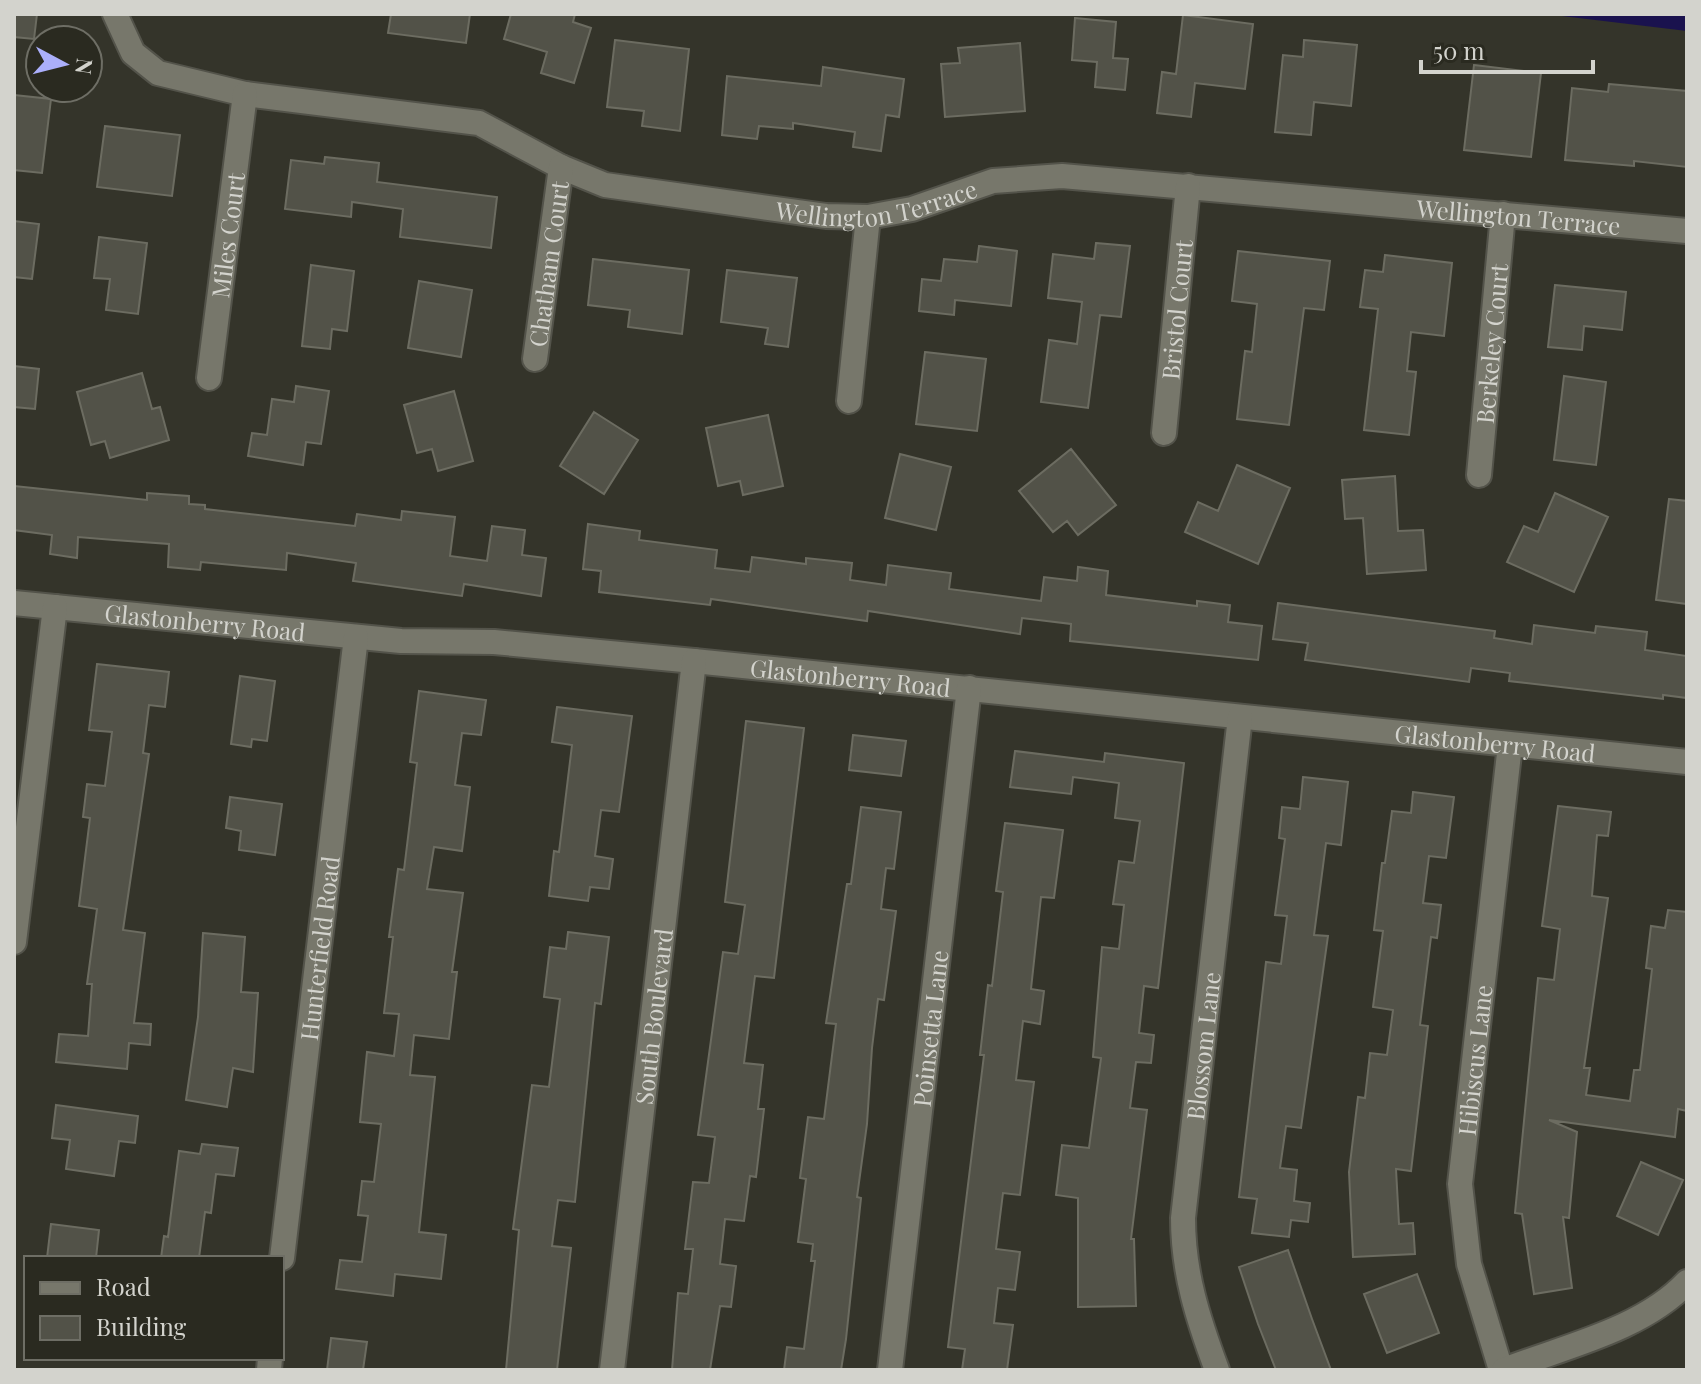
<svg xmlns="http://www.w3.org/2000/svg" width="1701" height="1384" font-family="'Playfair Display',serif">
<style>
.water{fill:#1a124e}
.building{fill:#525248;stroke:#6c6c61;stroke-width:2}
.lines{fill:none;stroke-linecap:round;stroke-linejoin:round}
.minor-casing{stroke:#53534a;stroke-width:28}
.minor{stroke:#77776b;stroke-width:24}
.labels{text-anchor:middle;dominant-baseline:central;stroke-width:6;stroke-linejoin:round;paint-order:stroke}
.street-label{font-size:24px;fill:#d3d3cd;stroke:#2a2a20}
</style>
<rect width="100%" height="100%" fill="#34342a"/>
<path class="water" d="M1501,14H1687V31L1562,16Z"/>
<path class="building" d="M14,14H37L34,39L14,37Z
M391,14H470L466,43L388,33Z
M511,14H575L573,22L591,28L574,83L541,73L547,52L504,39Z
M1183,15L1253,24L1245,89L1195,83L1191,117L1157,113L1162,72L1176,74Z
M1075,18L1116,22L1113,58L1128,59L1125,90L1095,87L1097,62L1072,60Z
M615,40L689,49L680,131L642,126L644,111L607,107Z
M1304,40L1357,45L1351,106L1314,102L1311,135L1275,132L1283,55L1303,57Z
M1020,43L1025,111L945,117L941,64L960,63L958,48Z
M1474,65L1541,73L1531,157L1464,150Z
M823,67L904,79L899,117L886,115L881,151L853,147L855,132L793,123V129L759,126L757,139L722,135L727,76L821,86Z
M1609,84L1687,91V167L1634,161V166L1565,160L1572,88L1608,92Z
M14,95L51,99L42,173L14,170Z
M105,126L180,135L172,196L97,187Z
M325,157L379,163L377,182L497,197L491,248L400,237L403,209L352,202L351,217L285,209L291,160L324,164Z
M14,221L39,224L32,279L14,277Z
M99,237L147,243L138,314L106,310L110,279L94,278Z
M1096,243L1130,246L1121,317L1100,315L1088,408L1041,402L1049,340L1077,344L1082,302L1048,298L1053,254L1094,259Z
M979,246L1017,251L1011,306L955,300L954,315L919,311L922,279L941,281L944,259L977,262Z
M1238,251L1330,261L1324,310L1304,308L1289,425L1237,419L1245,351L1252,352L1257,304L1232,301Z
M1385,255L1452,263L1444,336L1411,332L1407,371L1416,372L1409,435L1364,430L1378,309L1360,307L1365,270L1383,272Z
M593,259L689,270L682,334L628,327L630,310L588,305Z
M311,265L354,271L347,331L332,329L330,349L302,346Z
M727,270L797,278L788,347L765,344L768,328L721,322Z
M419,281L472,290L461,357L408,348Z
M1555,285L1626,292L1622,330L1584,326L1582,350L1548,347Z
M925,352L986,359L977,431L916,424Z
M14,366L39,369L35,409L14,407Z
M142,373L152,409L160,407L169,440L110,458L105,441L91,445L77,392Z
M1564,376L1606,382L1596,465L1554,460Z
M296,386L329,391L321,444L306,442L303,465L248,456L252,433L267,435L272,399L294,402Z
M454,391L473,461L438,471L432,449L417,453L404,405Z
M594,412L638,440L604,494L560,466Z
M768,415L783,486L743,495L740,481L718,486L706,428Z
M1071,449L1116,505L1078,535L1067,521L1053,532L1019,491Z
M900,454L951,467L936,530L885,518Z
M1237,465L1290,488L1258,564L1185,532L1198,502L1218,511Z
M1395,476L1398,531L1423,530L1426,570L1367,574L1363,518L1345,519L1342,480Z
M14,486L147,500V493L189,496V504L205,505V509L355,526L357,514L401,520L402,511L455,517L450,556L487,561L492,526L525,530L522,555L546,558L541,596L464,584L462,596L353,581L356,563L287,553L286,570L201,562L200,570L168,567L169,544L114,540L78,537L77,558L50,554L52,535L14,530Z
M1555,493L1608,517L1574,592L1507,562L1524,526L1538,532Z
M1669,499L1687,501V604L1656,600Z
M588,524L640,531L639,540L717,550L715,568L750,572L752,557L806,564V558L852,563L850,580L886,585L888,565L951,573L949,589L1041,601L1044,577L1077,581L1078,567L1108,571L1106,595L1197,606V601L1230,605L1228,622L1262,626L1258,660L1070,641L1071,624L1022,618L1020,634L868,611L867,621L711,599L710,605L599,592L601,571L583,569Z
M1278,603L1495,631L1494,638L1532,644L1534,625L1595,633L1596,626L1647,632L1645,650L1687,656V698L1663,695V699L1509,681L1510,673L1471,668L1469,682L1305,660L1308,643L1273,639Z
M97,664L169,672L165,707L149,705L143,753L149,754L123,930L145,933L134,1023L151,1024L150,1045L129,1043L127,1069L56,1062L59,1034L88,1036L92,984H87L97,909L79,906L90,818L83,817L87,784L105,786L112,732L89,730Z
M240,676L275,681L267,741L252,739L251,747L231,744Z
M419,691L486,700L481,735L462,733L455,785L470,787L462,851L434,847L427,889L463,893L452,972H457L449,1039L414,1035L410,1075L435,1077L419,1232L446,1235L441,1279L395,1274L393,1296L336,1289L340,1260L362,1262L368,1216L358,1215L362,1181L374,1182L381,1124L360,1122L367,1052L394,1056L399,1014L384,1013L393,937H389L398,869L404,870L417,763L410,762Z
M557,707L632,716L619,812L601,810L595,856L613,859L609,889L590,887L588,901L549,896L554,851L559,852L572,745L552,742Z
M746,721L804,728L774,978L755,976L744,1063L763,1065L758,1109H764L756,1177L750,1176L744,1221L725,1219L720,1264L736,1266L731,1307L720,1306L710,1370H672L678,1293L688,1294L693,1249H685L693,1182L709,1183L715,1137L698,1135L723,952L738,954L745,905L725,902Z
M853,735L906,741L901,776L849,770Z
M1015,751L1104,762L1105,753L1184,763L1158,988L1144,986L1139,1033L1154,1035L1151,1063L1136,1062L1130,1108L1147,1110L1131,1239H1134L1136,1306L1078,1307V1198L1056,1195L1062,1145L1089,1148L1101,1058L1093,1057L1102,947L1119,949L1124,905L1113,904L1119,861L1134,863L1140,821L1115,818L1119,783L1073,777L1071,794L1010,787Z
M1303,777L1348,782L1341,845L1326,843L1314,935L1328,936L1301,1128L1286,1126L1280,1168L1297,1170L1294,1201L1310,1203L1308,1222L1291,1220L1289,1237L1252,1233L1257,1199L1239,1197L1266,962L1281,964L1287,916L1275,915L1285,839L1279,838L1282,807L1300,809Z
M1413,792L1454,797L1446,858L1429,856L1423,903L1441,905L1437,938L1431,937L1420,1025L1428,1026L1411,1171L1396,1169L1399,1224L1413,1223L1415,1254L1353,1257L1349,1172L1358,1097L1365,1098L1370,1053L1387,1055L1393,1010L1373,1007L1383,931L1374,930L1382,863H1385L1392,811L1411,813Z
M230,797L282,804L275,855L239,850L241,831L226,828Z
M1558,806L1611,812L1608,836L1597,835L1592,896L1608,898L1584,1068H1590L1586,1095L1630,1101L1634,1070H1640L1652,969L1646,968L1651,926L1665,928L1668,910L1687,912V1111L1678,1109L1675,1137L1549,1120L1577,1132L1569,1218L1563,1217L1572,1288L1534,1294L1522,1214L1515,1213L1538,978L1554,980L1560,929L1542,926Z
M861,807L901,812L894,869L886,868L881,909L896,911L884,1000L878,999L872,1048L867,1124L857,1197L861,1198L846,1339L841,1370H784L787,1347L804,1349L815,1261H811L813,1244L798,1242L806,1179L800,1178L808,1117L824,1119L836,1024L826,1023L847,884H851Z
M1005,823L1063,830L1054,898L1041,897L1031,989L1044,991L1040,1024L1023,1021L1016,1080L1034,1082L1020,1195L1003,1193L996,1249L1020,1252L1015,1290L998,1288L994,1323L1013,1325L1007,1370H962L965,1349L948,1347L984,1055H980L988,985L992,986L1003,892L996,891Z
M568,932L609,937L601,1004L595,1003L575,1202L558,1200L552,1246L571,1248L557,1370H506L519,1230L513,1229L532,1085L549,1087L560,999L544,997L550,947L566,949Z
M203,933L245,937L241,992L258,993L253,1072L233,1068L227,1107L186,1100L198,1017Z
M56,1105L138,1116L135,1143L119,1141L114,1176L66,1169L70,1140L52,1138Z
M202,1144L238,1148L234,1176L216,1174L211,1213L205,1212L199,1258H161L164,1236L168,1237L179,1151L200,1154Z
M1641,1162L1683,1180L1658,1235L1617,1216Z
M51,1224L99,1230L96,1258H47Z
M1288,1250L1312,1319L1331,1370H1276L1258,1324L1239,1267Z
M1417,1274L1439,1333L1387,1353L1364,1294Z
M331,1338L367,1342L363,1370H327Z"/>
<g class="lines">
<defs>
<g id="minor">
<path id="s1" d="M115,14L133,53L158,73L245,94L479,123L561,167L605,185L826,216L868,217L912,209L993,181L1062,176L1687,231"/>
<path id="s2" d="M535,359L561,167"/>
<path id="s3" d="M209,378L245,94"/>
<path d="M849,401L868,217"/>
<path id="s4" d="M1164,433L1188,186"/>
<path id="s5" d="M1479,475L1503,214"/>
<path id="s6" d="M14,603L401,641L494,642L694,661L1687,762"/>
<path d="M14,942L55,607"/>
<path id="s7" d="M282,1258L356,637"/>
<path d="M269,1370L270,1358"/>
<path id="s8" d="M612,1370L694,661"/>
<path id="s9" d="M890,1370L969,688"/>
<path id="s10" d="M1217,1370C1198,1319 1183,1273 1183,1218L1240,717"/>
<path id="s11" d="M1501,1370L1469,1264L1460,1184L1510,745"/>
<path d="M1504,1370C1563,1347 1642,1330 1687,1282"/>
</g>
</defs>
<use href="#minor" class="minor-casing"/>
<use href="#minor" class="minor"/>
</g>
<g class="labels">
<g class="street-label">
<text stroke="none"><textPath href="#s1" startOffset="816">Wellington Terrace</textPath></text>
<text stroke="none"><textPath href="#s1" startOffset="1464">Wellington Terrace</textPath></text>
<text stroke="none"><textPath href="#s3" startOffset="144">Miles Court</textPath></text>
<text stroke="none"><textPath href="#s2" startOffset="96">Chatham Court</textPath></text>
<text stroke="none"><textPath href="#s4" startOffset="124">Bristol Court</textPath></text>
<text stroke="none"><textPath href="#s5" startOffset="132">Berkeley Court</textPath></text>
<text stroke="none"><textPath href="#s6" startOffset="192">Glastonberry Road</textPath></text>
<text stroke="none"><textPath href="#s6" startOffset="840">Glastonberry Road</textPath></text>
<text stroke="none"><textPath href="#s6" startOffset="1488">Glastonberry Road</textPath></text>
<text stroke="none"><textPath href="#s7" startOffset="312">Hunterfield Road</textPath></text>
<text stroke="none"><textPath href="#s8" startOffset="356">South Boulevard</textPath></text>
<text stroke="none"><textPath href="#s9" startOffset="344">Poinsetta Lane</textPath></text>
<text stroke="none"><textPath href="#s10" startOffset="330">Blossom Lane</textPath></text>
<text stroke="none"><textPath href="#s11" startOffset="316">Hibiscus Lane</textPath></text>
</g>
</g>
<rect width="1701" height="1384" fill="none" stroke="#d3d3cd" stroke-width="32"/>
<rect x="24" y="1256" width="260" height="104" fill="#2a2a20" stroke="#6e6e65" stroke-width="2"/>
<rect x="40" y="1282" width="40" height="12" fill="#77776b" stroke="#6e6e65" stroke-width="2"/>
<text x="96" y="1296" font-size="24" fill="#d3d3cd">Road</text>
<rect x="40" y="1316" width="40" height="24" fill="#525248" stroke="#6e6e65" stroke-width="2"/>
<text x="96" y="1336" font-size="24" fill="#d3d3cd">Building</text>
<g transform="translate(64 64) rotate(97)"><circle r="38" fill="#2a2a20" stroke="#6e6e65" stroke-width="2"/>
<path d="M0-6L14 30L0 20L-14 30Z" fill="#abaffb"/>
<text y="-12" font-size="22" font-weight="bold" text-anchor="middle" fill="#d3d3cd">N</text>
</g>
<path d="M1421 60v12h172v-12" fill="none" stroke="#d3d3cd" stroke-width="4"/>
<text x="1433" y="60" font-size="24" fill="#d3d3cd" stroke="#2a2a20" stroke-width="6" paint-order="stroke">50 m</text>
</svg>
